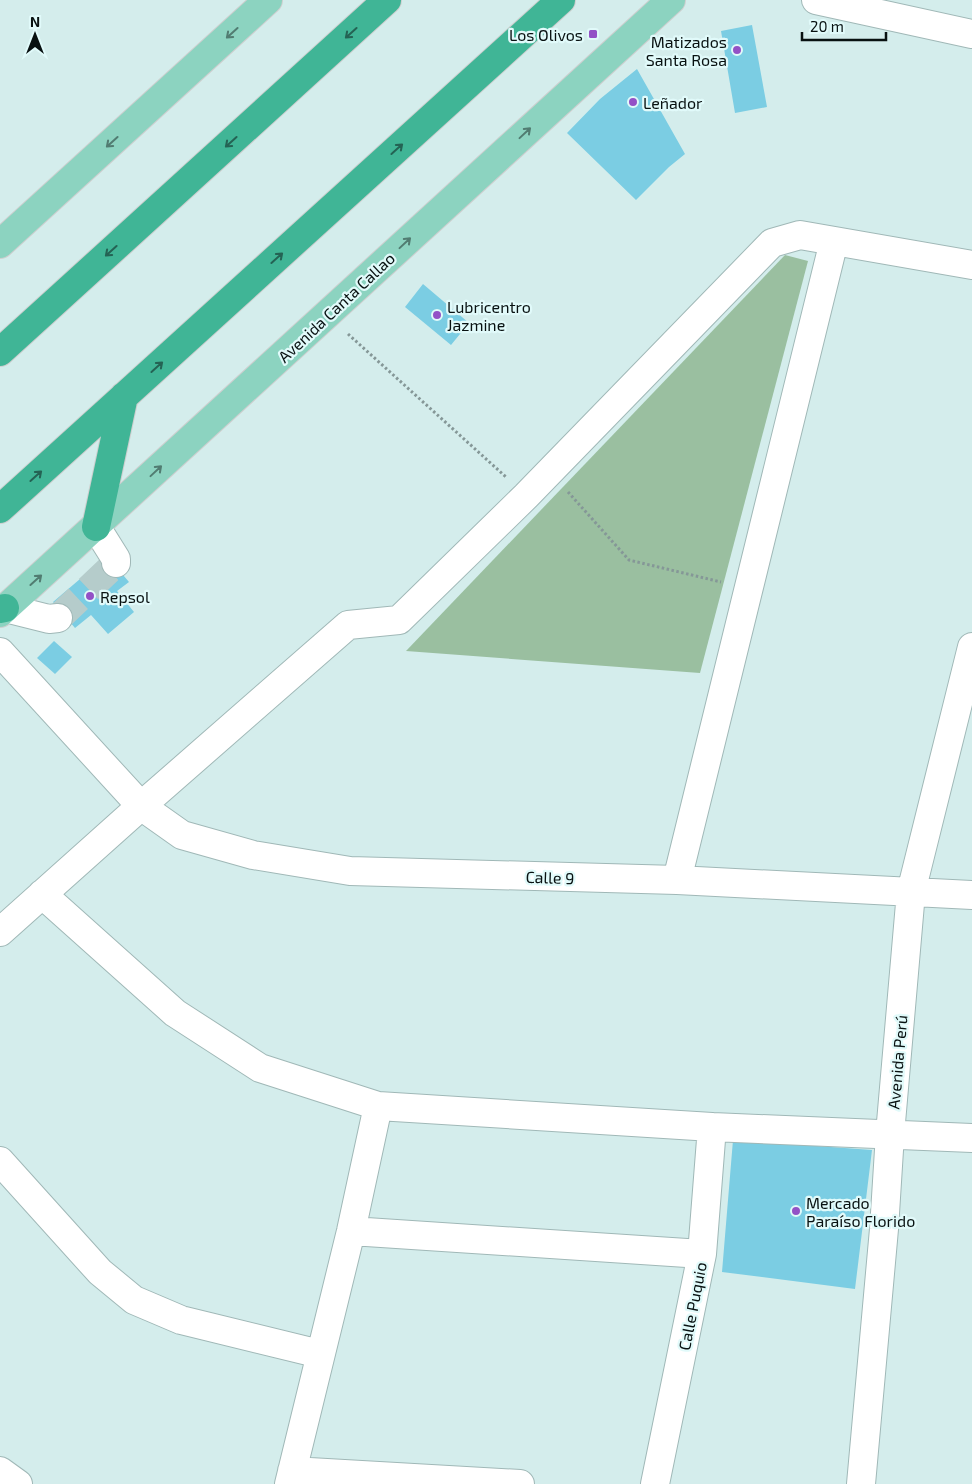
<svg xmlns="http://www.w3.org/2000/svg" width="972" height="1484" font-family="'Exo 2',sans-serif">
<style>
.green{fill:#9abfa0}
.building{fill:#7bcde3}
.lines{fill:none;stroke-linecap:round;stroke-linejoin:round}
.minor-tunnel{stroke:#b5cccb;stroke-width:28;stroke-dasharray:28 14;stroke-linecap:butt}
.minor-casing{stroke:#a0b8b7;stroke-width:30}
.major-casing{stroke:#cecfcf;stroke-width:30}
.highway-casing{stroke:#cecfcf;stroke-width:30}
.path{stroke:#859797;stroke-width:3;stroke-dasharray:2.5 2.5;stroke-linecap:butt}
.minor{stroke:#fff;stroke-width:28}
.major{stroke:#8cd3c0;stroke-width:28}
.highway{stroke:#40b596;stroke-width:28}
.oneway{stroke:#517c71}
.oneway2{stroke:#246354}
.poi-dot{fill:#9351c6;stroke:#e1fafa;stroke-width:2}
.labels{text-anchor:middle;dominant-baseline:central;stroke-width:4.5;stroke-linejoin:round;paint-order:stroke}
.poi-label{font-size:16px;fill:#081111;stroke:#e1fafa;text-anchor:start}
.street-label{font-size:16px;fill:#081111;stroke:#e1fafa}
</style>
<rect width="100%" height="100%" fill="#d4edec"/>
<path class="green" d="M785,255L808,261L700,673L406,651Z"/>
<path class="building" d="M752,25L767,107L735,113L721,31Z
M637,69L685,154L669,167L636,200L567,133L600,99Z
M423,284L469,323L451,345L405,307Z
M107,556L129,582L117,591L134,612L108,634L91,615L75,628L53,602Z
M54,641L72,657L55,674L37,658Z
M733,1140L872,1150L855,1289L722,1272Z"/>
<g class="lines">
<path class="minor-tunnel" d="M58,618L116,563"/>
<defs>
<path id="minor" d="M816,0L972,34
M96,527L116,559V563
M5,608L49,619L58,618
M0,652L141,806L182,835L253,855L350,871L677,880L972,895
M677,880L834,241
M42,894L175,1013L260,1068L378,1106L712,1127L972,1138
M0,932L141,806L348,625L399,620L526,496L772,243L800,235L972,265
M0,1161L100,1272L134,1300L181,1320L320,1354
M351,1231L702,1254
M0,1471L18,1484
M292,1471L520,1484
M289,1484L351,1231L378,1106
M655,1484L702,1254L712,1127
M861,1484L884,1229L890,1134L911,892L972,647"/>
<path id="major" d="M0,244L268,0
M0,613L671,0"/>
<path id="highway" d="M0,352L387,0
M0,509L561,0
M96,527L124,396
M0,609L5,608"/>
</defs>
<use href="#minor" class="minor-casing"/>
<use href="#major" class="major-casing"/>
<use href="#highway" class="highway-casing"/>
<path class="path" d="M348,334L506,477
M568,492L629,560L721,582"/>
<use href="#minor" class="minor"/>
<use href="#major" class="major"/>
<use href="#highway" class="highway"/>
</g>
<defs><path id="oneway-shaft" d="M-6 0H5M1.5-3L5.5 0L1.5 3" fill="none" stroke-width="1.6" stroke-linecap="round" stroke-linejoin="round" transform="scale(1.25)"/></defs>
<g class="oneway">
<use href="#oneway-shaft" transform="translate(232 33) rotate(138)"/>
<use href="#oneway-shaft" transform="translate(525 133) rotate(-43)"/>
<use href="#oneway-shaft" transform="translate(112 142) rotate(138)"/>
<use href="#oneway-shaft" transform="translate(405 243) rotate(-43)"/>
<use href="#oneway-shaft" transform="translate(156 471) rotate(-43)"/>
<use href="#oneway-shaft" transform="translate(36 580) rotate(-42)"/>
</g>
<g class="oneway2">
<use href="#oneway-shaft" transform="translate(351 33) rotate(138)"/>
<use href="#oneway-shaft" transform="translate(231 142) rotate(138)"/>
<use href="#oneway-shaft" transform="translate(397 149) rotate(-42)"/>
<use href="#oneway-shaft" transform="translate(111 251) rotate(138)"/>
<use href="#oneway-shaft" transform="translate(277 258) rotate(-42)"/>
<use href="#oneway-shaft" transform="translate(157 367) rotate(-42)"/>
<use href="#oneway-shaft" transform="translate(36 476) rotate(-42)"/>
</g>
<g class="poi-dot">
<rect x="588" y="29" width="10" height="10" rx="2.5"/>
<circle cx="737" cy="50" r="5"/>
<circle cx="633" cy="102" r="5"/>
<circle cx="437" cy="315" r="5"/>
<circle cx="90" cy="596" r="5"/>
<circle cx="796" cy="1211" r="5"/>
</g>
<g class="labels">
<g class="poi-label">
<text x="583" y="34" text-anchor="end">Los Olivos</text>
<text x="727" y="41" text-anchor="end">Matizados<tspan x="727" dy="18">Santa Rosa</tspan></text>
<text x="643" y="102">Leñador</text>
<text x="447" y="306">Lubricentro<tspan x="447" dy="18">Jazmine</tspan></text>
<text x="100" y="596">Repsol</text>
<text x="806" y="1202">Mercado<tspan x="806" dy="18">Paraíso Florido</tspan></text>
</g>
<g class="street-label">
<text transform="translate(336 307) rotate(-43)">Avenida Canta Callao</text>
<text transform="translate(550 877) rotate(2)">Calle 9</text>
<text transform="translate(897 1062) rotate(-85)">Avenida Perú</text>
<text transform="translate(692 1306) rotate(-79)">Calle Puquio</text>
</g>
</g>
<g transform="translate(35 35)" stroke="#e1fafa" stroke-width="4" paint-order="stroke">
<path d="M0-4L9 19L0 12L-9 19Z" fill="#081111"/>
<text y="-8" font-size="14" font-weight="bold" text-anchor="middle" fill="#081111">N</text>
</g>
<path d="M802 32v8h84v-8" fill="none" stroke="#081111" stroke-width="2.5"/>
<text x="810" y="32" font-size="15" fill="#081111" stroke="#e1fafa" stroke-width="4" paint-order="stroke">20 m</text>
</svg>
